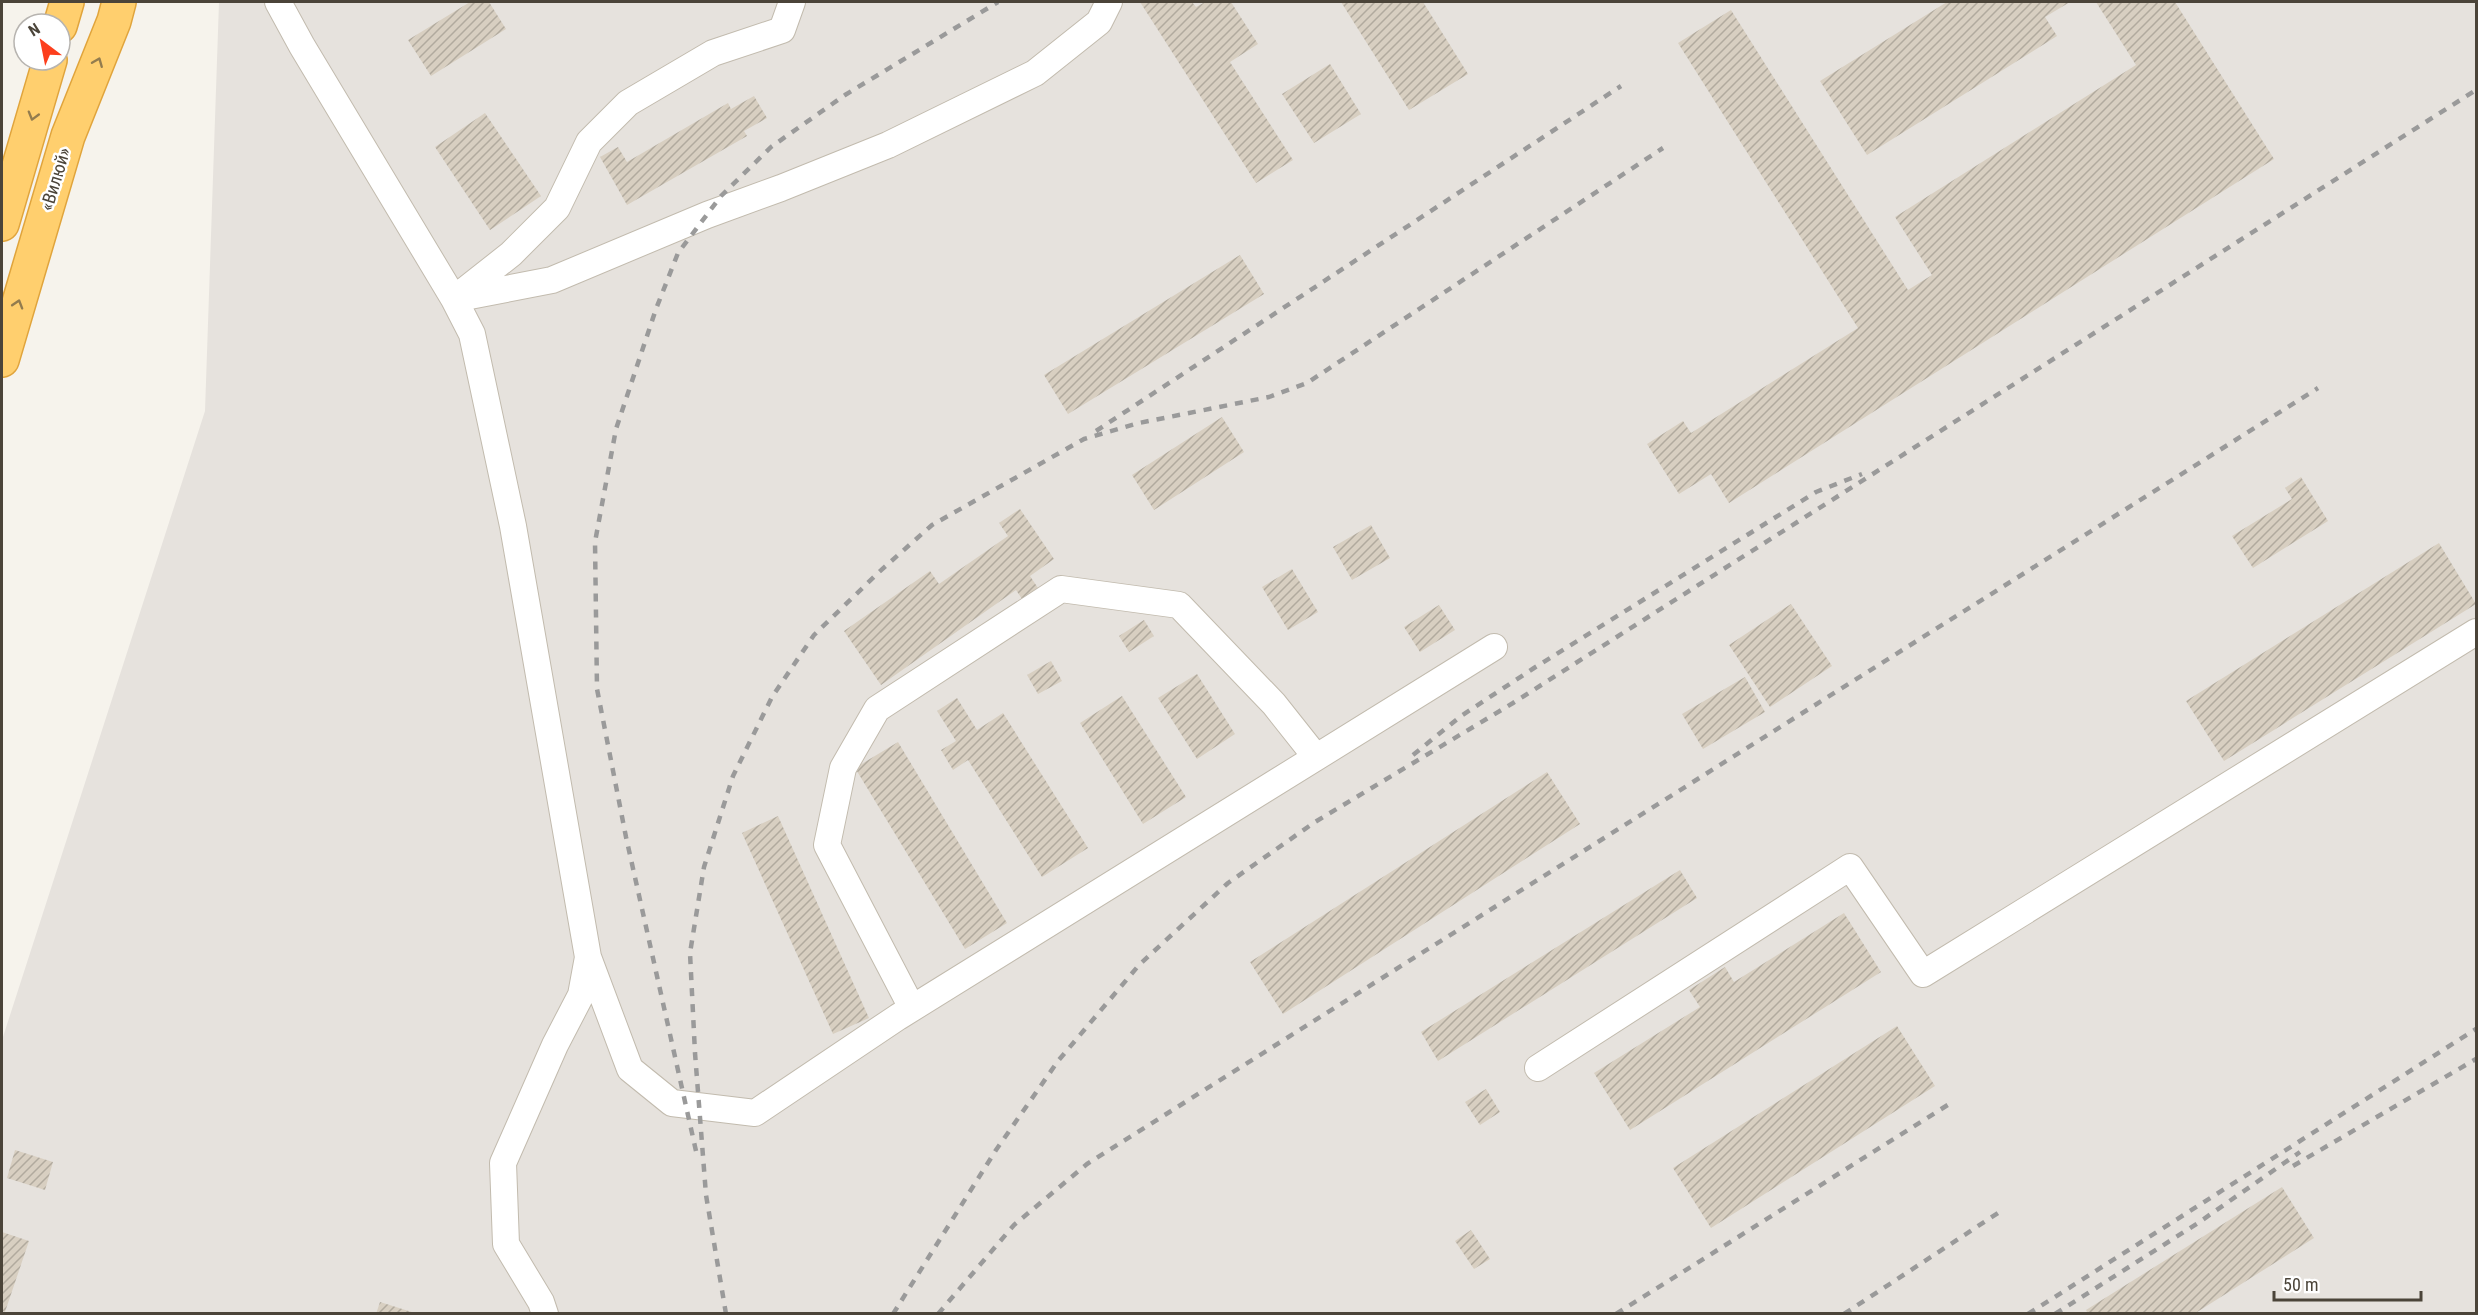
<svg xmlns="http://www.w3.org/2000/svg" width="2478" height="1315" font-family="'Roboto Condensed',sans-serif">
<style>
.industrial{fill:#e6e2dd}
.building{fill:url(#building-hatch)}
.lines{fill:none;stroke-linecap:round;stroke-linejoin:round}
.minor-casing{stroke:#c2bbae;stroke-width:28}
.highway-casing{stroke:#e0a43c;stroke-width:36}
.minor{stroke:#fff;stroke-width:26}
.highway{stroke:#ffcf6e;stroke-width:33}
.rail{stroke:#9a9a9a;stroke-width:4.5;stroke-dasharray:8 8;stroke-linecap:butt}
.oneway{stroke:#937c4e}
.labels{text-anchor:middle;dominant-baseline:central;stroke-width:5;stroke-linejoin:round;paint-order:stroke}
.street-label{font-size:18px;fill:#4b4439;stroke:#fff}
</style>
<defs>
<pattern id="building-hatch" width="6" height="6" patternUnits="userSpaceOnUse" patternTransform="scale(1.5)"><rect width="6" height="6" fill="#d8cfc1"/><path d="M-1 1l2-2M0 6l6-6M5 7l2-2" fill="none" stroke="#b1aa9e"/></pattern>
</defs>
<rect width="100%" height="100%" fill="#f6f3ec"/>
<path class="industrial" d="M219,2H2476V1313L2,1314V1040L205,411Z"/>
<path class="building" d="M470,2H489L506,29L431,76L408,40Z
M1140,2H1192L1196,7L1205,2H1231L1258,44L1230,62L1293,160L1256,183Z
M1341,2H1423L1468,74L1409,110Z
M1947,2H2070L2045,17L2057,36L1867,155L1820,81Z
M2096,2H2175L2274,159L1729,503L1711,474L1679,494L1647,444L1683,421L1691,433L1858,328L1678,43L1731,10L1908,290L1932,275L1895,217L2136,65Z
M1330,64L1361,114L1314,143L1282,94Z
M754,96L767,118L744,131L747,136L627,205L600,157L618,147L627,162L728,103L731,109Z
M485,113L541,196L490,230L435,147Z
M1240,255L1264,294L1068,414L1044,375Z
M1222,417L1244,452L1154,510L1132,475Z
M2301,477L2328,521L2253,568L2232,536L2292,499L2285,488Z
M1020,509L1054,559L1030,576L1040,591L1024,602L1016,590L881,685L844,631L930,571L939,584L1008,536L999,523Z
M1371,525L1390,558L1352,580L1333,547Z
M2439,543L2476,604L2224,761L2186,701Z
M1292,569L1318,612L1288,630L1262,587Z
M1791,604L1832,666L1770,707L1729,645Z
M1439,605L1455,630L1420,652L1404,627Z
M1144,620L1154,636L1129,652L1119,636Z
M1051,661L1062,681L1038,694L1027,675Z
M1197,674L1235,734L1197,759L1158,698Z
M1745,677L1765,712L1703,749L1682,714Z
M1122,696L1186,797L1143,824L1080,723Z
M957,698L977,730L1003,713L1088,848L1042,877L968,760L953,770L941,750L956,741L937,711Z
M898,742L1007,923L965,949L855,768Z
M1547,772L1580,824L1283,1014L1250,962Z
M778,816L869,1018L833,1034L742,833Z
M1680,870L1697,898L1438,1061L1421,1032Z
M1844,913L1881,972L1630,1130L1594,1073L1700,1007L1689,990L1725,967L1734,982Z
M1897,1026L1935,1086L1711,1228L1673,1168Z
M1486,1089L1500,1112L1480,1125L1465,1102Z
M15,1150L53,1162L45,1190L7,1178Z
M2282,1187L2314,1238L2194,1314H2088L2086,1310Z
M1471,1230L1490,1259L1474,1269L1455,1241Z
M2,1232L29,1241L5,1312L2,1311Z
M380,1302L415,1313V1314H376Z"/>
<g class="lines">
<defs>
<path id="minor" d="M278,2L302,46L454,299L472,334L513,526L588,957L581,995L555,1045L503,1163L506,1244L541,1302L545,1314
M459,295L511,254L557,208L589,142L628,103L713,53L782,30L792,2
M454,299L552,280L707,215L781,188L888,145L1035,73L1099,22L1109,2
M588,957L630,1069L672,1103L755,1113L898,1017L1494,647
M912,1008L827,845L843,768L877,709L1061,589L1179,605L1274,704L1316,757
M1538,1068L1850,867L1923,974L2476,632"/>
<path id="highway" d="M60,26L67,2
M2,224L50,60
M2,360L68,136L114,21L119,2"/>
</defs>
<use href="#minor" class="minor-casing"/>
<use href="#highway" class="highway-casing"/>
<use href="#minor" class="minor"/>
<use href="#highway" class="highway"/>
<path class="rail" d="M1096,431L1621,86
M1413,755L1461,716L1534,668L1816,492L1862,474
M696,1151L626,837L597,689L595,542L616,429L656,309L678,253L721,196L771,147L845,95L998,2
M2293,1166L2476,1059
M726,1314L706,1195L695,1053L690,953L704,867L733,776L772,697L814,635L879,572L932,525L1084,439L1139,423L1269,397L1307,383L1663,148
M893,1314L996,1150L1058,1061L1139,965L1228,883L1315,822L1513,703L2476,90
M938,1314L1014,1225L1087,1164L2318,388
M1616,1314L1954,1101
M1844,1314L2001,1211
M2028,1314L2476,1029
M2055,1314L2198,1223L2300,1152"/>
</g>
<defs><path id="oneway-chevron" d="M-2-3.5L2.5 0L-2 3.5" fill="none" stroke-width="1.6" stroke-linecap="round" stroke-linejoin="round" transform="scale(1.5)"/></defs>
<g class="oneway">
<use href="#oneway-chevron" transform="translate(98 62) rotate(-68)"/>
<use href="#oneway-chevron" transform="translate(33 116) rotate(106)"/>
<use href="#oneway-chevron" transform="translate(18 304) rotate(-73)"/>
</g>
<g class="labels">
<g class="street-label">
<text transform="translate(55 179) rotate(-73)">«Вилюй»</text>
</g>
</g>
<rect width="2478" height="1315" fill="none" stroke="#4b4439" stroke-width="6"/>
<g transform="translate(42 42) rotate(328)"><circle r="28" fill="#ffffff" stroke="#b7b4b0" stroke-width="1.5"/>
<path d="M0-4.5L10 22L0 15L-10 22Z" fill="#fc3f1d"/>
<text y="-9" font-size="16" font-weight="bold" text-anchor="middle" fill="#4b4439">N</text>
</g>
<path d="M2274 1291v9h147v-9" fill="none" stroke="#4b4439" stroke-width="3"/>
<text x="2283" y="1291" font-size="18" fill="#4b4439" stroke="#ffffff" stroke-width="4.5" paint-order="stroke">50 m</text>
</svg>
